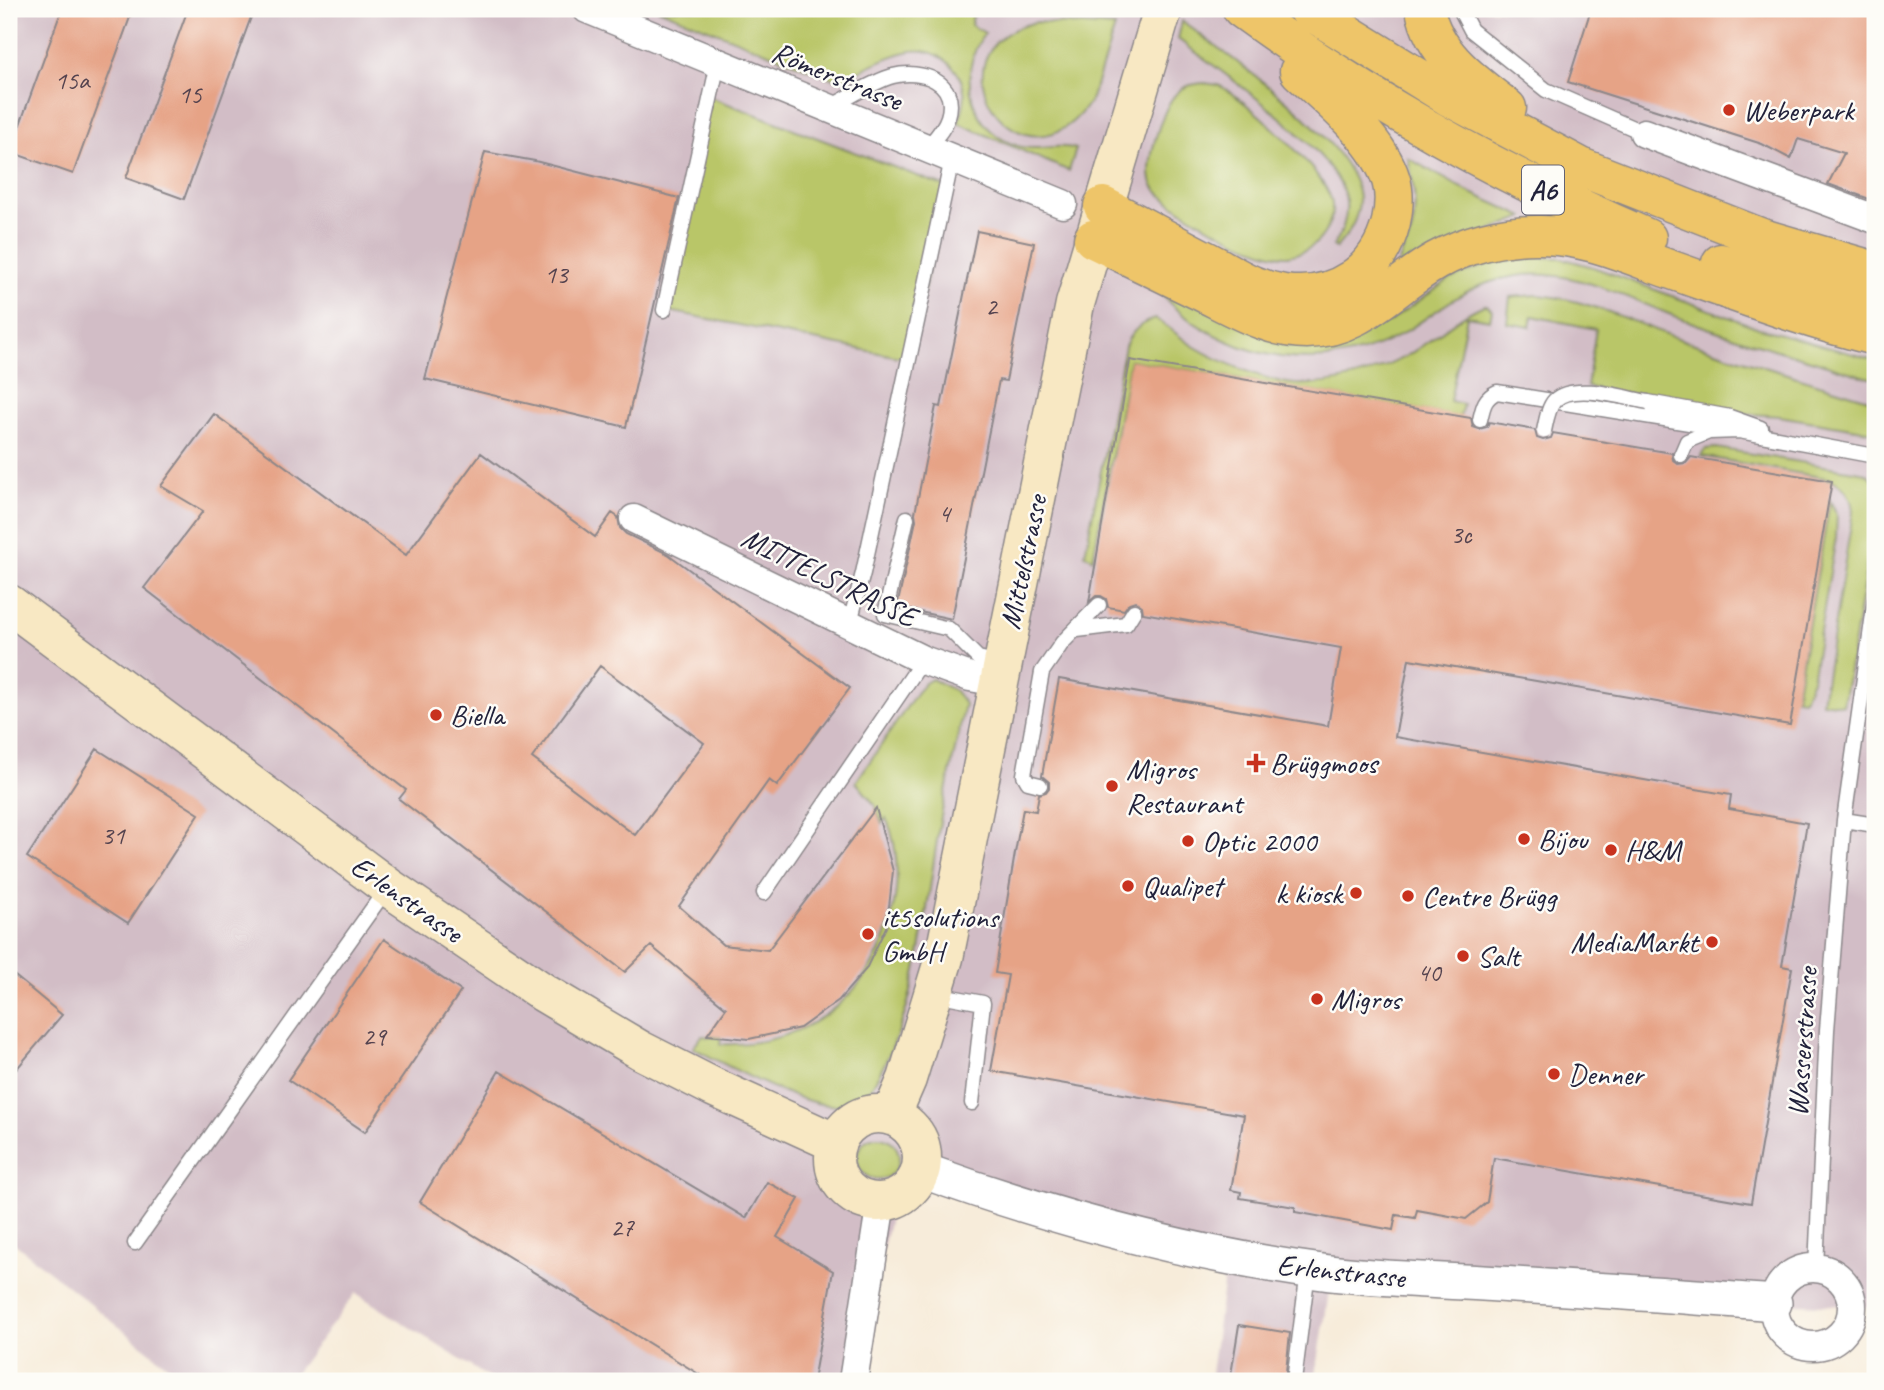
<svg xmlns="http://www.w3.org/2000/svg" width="1884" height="1390" font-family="Caveat,sans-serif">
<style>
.industrial{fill:#d2bdc6}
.green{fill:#b9c668;stroke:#6e7452;stroke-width:2}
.building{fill:#e6a386;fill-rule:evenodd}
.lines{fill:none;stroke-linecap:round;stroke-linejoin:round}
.service-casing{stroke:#8c878a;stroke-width:17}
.minor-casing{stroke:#8c878a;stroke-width:31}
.tertiary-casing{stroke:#8c878a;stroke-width:38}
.secondary-casing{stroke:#8c878a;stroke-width:41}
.motorway-casing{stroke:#8c878a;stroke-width:41}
.service{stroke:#fff;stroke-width:14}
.minor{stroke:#fff;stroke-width:28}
.tertiary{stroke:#fff;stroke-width:35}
.secondary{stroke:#f8e8c3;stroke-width:38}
.motorway{stroke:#eec569;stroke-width:38}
.service-bridge-casing{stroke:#8c878a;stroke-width:17;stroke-linecap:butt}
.service-bridge{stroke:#fff;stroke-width:14}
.poi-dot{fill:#c8321e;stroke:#fdfcf7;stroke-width:2.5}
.labels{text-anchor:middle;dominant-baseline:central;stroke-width:5;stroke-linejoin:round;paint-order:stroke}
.number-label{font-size:26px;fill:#53424e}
.shield{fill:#fdfcf7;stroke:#646373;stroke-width:2}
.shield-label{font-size:28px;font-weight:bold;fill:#22223b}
.street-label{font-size:30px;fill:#22223b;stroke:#fdfcf7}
.poi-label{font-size:30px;fill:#22223b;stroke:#fdfcf7;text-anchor:start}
</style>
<rect width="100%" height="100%" fill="#fdfcf7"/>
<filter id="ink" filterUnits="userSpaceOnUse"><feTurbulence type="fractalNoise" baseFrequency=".0143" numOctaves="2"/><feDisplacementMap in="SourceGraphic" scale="14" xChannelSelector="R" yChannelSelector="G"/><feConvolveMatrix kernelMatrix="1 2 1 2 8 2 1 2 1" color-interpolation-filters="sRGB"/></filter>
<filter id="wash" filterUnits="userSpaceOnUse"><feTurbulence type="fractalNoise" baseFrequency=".00686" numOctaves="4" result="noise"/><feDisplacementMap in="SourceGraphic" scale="28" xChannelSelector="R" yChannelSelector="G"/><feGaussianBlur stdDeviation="1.57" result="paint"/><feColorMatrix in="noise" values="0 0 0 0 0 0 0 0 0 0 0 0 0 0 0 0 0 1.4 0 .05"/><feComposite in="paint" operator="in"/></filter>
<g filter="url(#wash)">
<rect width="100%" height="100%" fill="#f7ecda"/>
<path class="industrial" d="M9,9H1875V1307L1774,1303L1332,1273L1315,1381H1210L1227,1256L913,1185L894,1200L853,1381H494L356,1293L289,1381H187L9,1239Z"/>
<path class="green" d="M658,9H974L971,25L985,33C955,73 970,135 1022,147C1041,151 1058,143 1076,149L1069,171L958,123C962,112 966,101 964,90C960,66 935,47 911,51C888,55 865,69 844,78L834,79Z
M1182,21C1226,55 1359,142 1359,201C1358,221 1348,234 1336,248L1333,246C1342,234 1348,216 1346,201C1338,149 1219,71 1178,39Z
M1037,22L1115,27L1092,98C1025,206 916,49 1037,22Z
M1204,83C1209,84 1215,84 1220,86C1246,99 1330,176 1332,204C1333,215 1329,227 1323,235C1315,247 1301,254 1287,256C1261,258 1165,208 1153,185C1143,168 1162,109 1175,95C1182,86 1193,84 1204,83Z
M710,97L946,187L909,359L664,310Z
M1408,158L1467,191L1524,217L1398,266C1400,254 1409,242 1412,230C1418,205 1413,182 1408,158Z
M1531,257L1561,258L1593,267L1759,328L1875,360V379C1855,375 1834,367 1814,361C1765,347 1716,332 1669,314C1621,295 1569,268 1517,276C1467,283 1445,307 1405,332C1349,366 1281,367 1223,339C1204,330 1171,310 1161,292L1347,338L1390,321L1450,279L1488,264Z
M1538,295C1589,299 1638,325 1686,341C1749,363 1812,382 1875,401V432L1779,416L1737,413L1587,387L1596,329L1532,316L1530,327L1507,323L1510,297Z
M1484,305H1487L1492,310L1490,320L1467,316L1450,401L1463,404L1460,417L1130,360L1093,559L1085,554L1125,346C1130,333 1142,321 1156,319C1170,327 1181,339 1195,347C1218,361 1269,382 1295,384C1334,386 1375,374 1408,355C1434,340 1456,317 1484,305Z
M1716,448L1866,473L1875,481V518L1843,705L1822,702L1853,512C1852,496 1845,487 1831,479L1701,456L1706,449Z
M1830,501L1837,514L1836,537L1812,680L1804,699L1796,698Z
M932,679L954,690L965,704C956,747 945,791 938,834C926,909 919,999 883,1067C878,1076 873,1087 866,1094C860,1099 849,1103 842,1105C808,1111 725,1064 693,1048L702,1036L721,1038L720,1044C814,1048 886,984 896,891C898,867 896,840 886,818L882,823L875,805L856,782L917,692L925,683Z
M857 1158a21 21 0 1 1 42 0a21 21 0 1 1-42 0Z"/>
<g id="blocks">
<path class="building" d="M62,9H133L73,174L10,152Z
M188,9H254L184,199L126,178Z
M1591,9H1875V201L1828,184L1844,153L1798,139L1791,159L1762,144L1568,82Z
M485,152L535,161L679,198L626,427L425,379Z
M977,231L1034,243L1006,381L999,380L952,619L897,607L916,520L915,513L936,406L941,407Z
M1130,360L1471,418L1473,427L1479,429L1487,427L1489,422L1535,430L1537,438L1543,440L1551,438L1553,433L1672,453L1673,460L1678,464L1686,463L1691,457L1832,481L1790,725L1409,659L1395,737L1731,795L1729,809L1807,823L1782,966L1792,968L1751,1203L1494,1158L1487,1202L1466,1219L1417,1210L1415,1218L1396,1215L1393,1230L1295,1212V1207L1240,1198L1241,1192L1231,1190L1244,1115L991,1071L1008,975L995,973L1015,853L1023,809L1036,811L1039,794L1046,792L1049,788V782L1042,776L1059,679L1328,726L1341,648L1143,613L1142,606L1135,601L1129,603L1124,610L1108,607L1106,599L1101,596H1096L1089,602Z
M214,414L406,555L481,453L595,537L612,513L618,517L620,528L626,534L668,554L850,688L777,786L769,780L679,906L723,945L768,950L876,808L893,871L887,925L866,969L839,1000L800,1028L749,1039L707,1035L726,1008L651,946L625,972L399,799L406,790L144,588L203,511L161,486ZM600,666L704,743L635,835L532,758Z
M97,749L199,814L128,923L27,857Z
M384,939L461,991L365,1132L288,1080Z
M9,971L62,1015L9,1078Z
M499,1071L746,1218L767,1182L799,1199L777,1237L833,1271L813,1381H710L420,1202Z
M1239,1325L1290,1333L1285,1381H1230Z"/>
</g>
</g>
<g filter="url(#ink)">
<use href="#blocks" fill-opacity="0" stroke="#8c878a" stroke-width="2"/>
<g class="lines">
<defs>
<path id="service" d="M1460,9L1471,30L1546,90L1644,133
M828,108C849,98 871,82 893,76C921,69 959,81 948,117C944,130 934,139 926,149
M664,310L718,63
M1648,402L1730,417L1761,428
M1480,420C1483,407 1484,398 1497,392L1739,431
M1681,455L1687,441L1709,432L1739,431L1875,456
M907,518L885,614L949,629L978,658L1001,663
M850,622L863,573L952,159
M1077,630L1126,624L1134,611
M1040,785L1028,782L1024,775L1042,672L1062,643L1099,605
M1844,820L1875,825
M764,893L923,660
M935,994L983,1003L972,1103
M135,1243L387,888
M1816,1267L1827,1030L1844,820L1875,600
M1294,1381L1308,1271"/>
<path id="minor" d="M587,9L1063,204
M1644,133L1875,219
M634,519L923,660L970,677L999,682
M1774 1307a39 39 0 1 1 78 0a39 39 0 1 1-78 0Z
M853,1381L881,1202"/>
<path id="tertiary" d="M921,1170C1054,1218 1190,1255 1330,1273C1381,1279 1433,1280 1483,1283C1580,1289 1677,1295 1774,1303"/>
<path id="secondary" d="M9,604L388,887L544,993L640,1050L713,1087L836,1143
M834 1158a44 44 0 1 1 88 0a44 44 0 1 1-88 0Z
M891,1116L907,1079L944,958L1075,304L1163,9"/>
<path id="motorway" d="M1242,9C1368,101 1503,176 1647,238
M1307,9L1451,98L1583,168L1762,238L1875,271
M1425,9C1433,54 1473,82 1507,108
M1103,206C1138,224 1172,243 1207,261C1234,275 1252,289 1284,294C1335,301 1379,272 1391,222C1394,208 1395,193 1391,180C1378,138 1330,100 1299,71
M1093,239C1128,256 1163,273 1198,290C1232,306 1268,329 1307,329C1360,329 1393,285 1436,261C1467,244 1500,235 1537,235C1583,234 1626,254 1669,269C1737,293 1805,319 1875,336
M1721,263L1875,304"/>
</defs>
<use href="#service" class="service-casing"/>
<use href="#minor" class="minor-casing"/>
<use href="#tertiary" class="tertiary-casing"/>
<use href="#secondary" class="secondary-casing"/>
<use href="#motorway" class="motorway-casing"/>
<use href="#service" class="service"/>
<use href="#minor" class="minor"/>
<use href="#tertiary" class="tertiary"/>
<use href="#secondary" class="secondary"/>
<use href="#motorway" class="motorway"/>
<defs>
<path id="service-bridge" d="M1544,431C1546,422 1548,407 1555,400C1574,382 1625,398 1648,402"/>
</defs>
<use href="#service-bridge" class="service-bridge-casing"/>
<use href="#service-bridge" class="service-bridge"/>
</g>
</g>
<g class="poi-dot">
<circle cx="1729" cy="110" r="7"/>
<circle cx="436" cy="715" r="7"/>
<path d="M1252.5 752.5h7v7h7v7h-7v7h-7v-7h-7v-7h7z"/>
<circle cx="1112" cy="786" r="7"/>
<circle cx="1524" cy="839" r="7"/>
<circle cx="1188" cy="841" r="7"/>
<circle cx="1611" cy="850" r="7"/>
<circle cx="1128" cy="886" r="7"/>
<circle cx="1356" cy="893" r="7"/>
<circle cx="1408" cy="896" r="7"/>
<circle cx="868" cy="934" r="7"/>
<circle cx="1712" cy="942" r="7"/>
<circle cx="1463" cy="956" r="7"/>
<circle cx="1317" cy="999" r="7"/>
<circle cx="1554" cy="1074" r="7"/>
</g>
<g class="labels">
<g class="number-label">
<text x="72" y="80">15a</text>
<text x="190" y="94">15</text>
<text x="556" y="274">13</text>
<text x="991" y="306">2</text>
<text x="944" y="513">4</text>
<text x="1461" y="534">3c</text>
<text x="113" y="835">31</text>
<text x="1429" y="972">40</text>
<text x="374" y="1036">29</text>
<text x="622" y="1227">27</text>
</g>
<rect class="shield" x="1522" y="165.5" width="42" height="49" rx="5"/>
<g class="shield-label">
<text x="1543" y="190">A6</text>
</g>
<g class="street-label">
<text transform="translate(837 76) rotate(22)">Römerstrasse</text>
<text transform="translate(1023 562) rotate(-78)">Mittelstrasse</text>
<text transform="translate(829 577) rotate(26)">MITTELSTRASSE</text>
<text transform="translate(407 899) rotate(35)">Erlenstrasse</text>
<text transform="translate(1802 1042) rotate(-86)">Wasserstrasse</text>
<text transform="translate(1341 1271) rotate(6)">Erlenstrasse</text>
</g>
<g class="poi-label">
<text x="1743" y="110">Weberpark</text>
<text x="450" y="715">Biella</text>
<text x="1270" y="763">Brüggmoos</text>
<text x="1126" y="769">Migros<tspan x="1126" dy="34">Restaurant</tspan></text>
<text x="1538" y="839">Bijou</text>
<text x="1202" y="841">Optic 2000</text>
<text x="1625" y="850">H&amp;M</text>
<text x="1142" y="886">Qualipet</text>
<text x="1342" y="893" text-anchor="end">k kiosk</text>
<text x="1422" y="896">Centre Brügg</text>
<text x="882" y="917">it5solutions<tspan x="882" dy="34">GmbH</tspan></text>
<text x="1698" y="942" text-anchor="end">MediaMarkt</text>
<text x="1477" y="956">Salt</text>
<text x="1331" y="999">Migros</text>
<text x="1568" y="1074">Denner</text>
</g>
</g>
<rect width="1884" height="1390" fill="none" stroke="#fdfcf7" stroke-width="35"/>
</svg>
